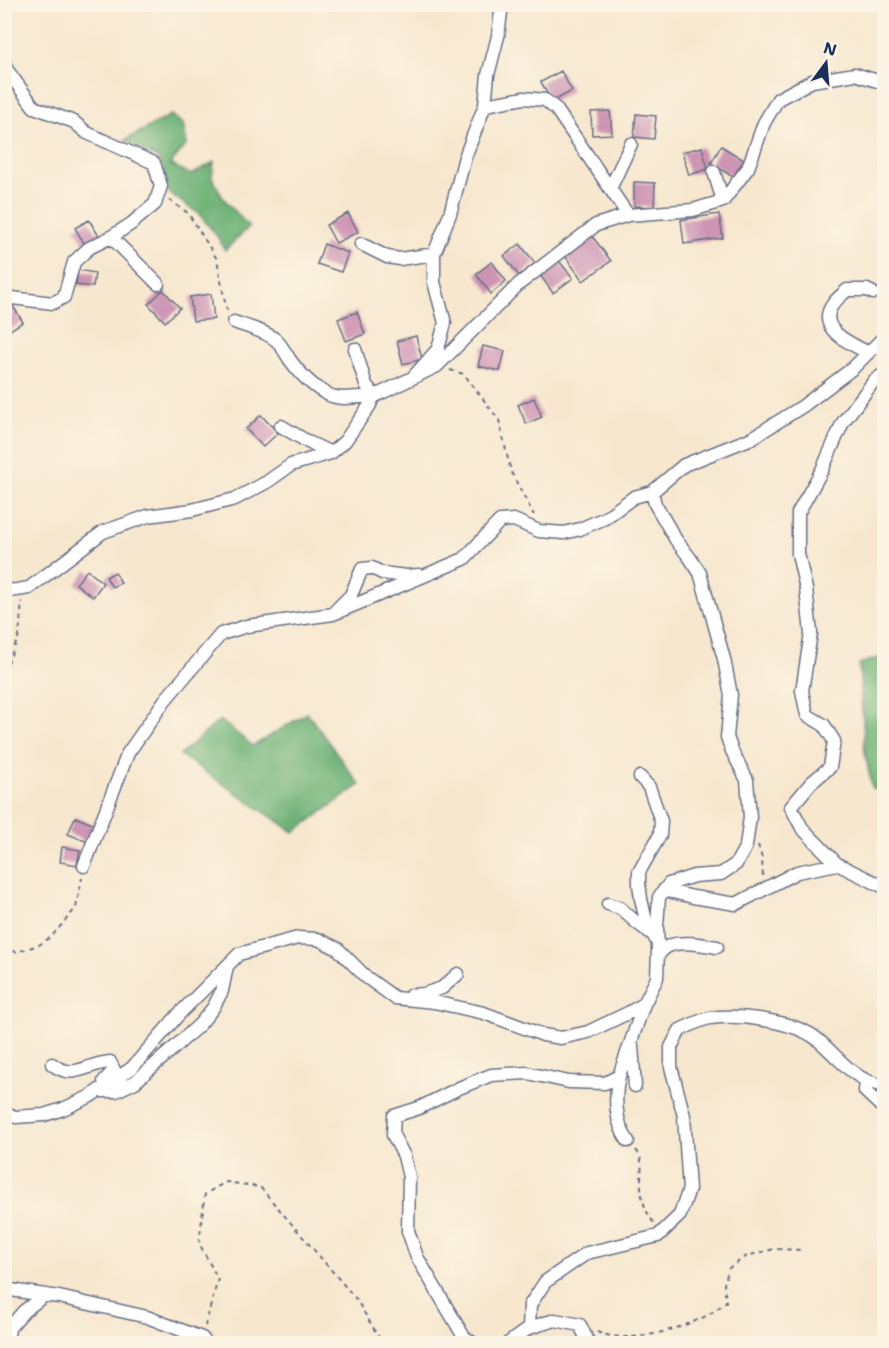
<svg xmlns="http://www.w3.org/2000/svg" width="889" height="1348" font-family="'Shantell Sans',sans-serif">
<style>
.forest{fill:#6db175;stroke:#44706a;stroke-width:1.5}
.building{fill:#cd94b4}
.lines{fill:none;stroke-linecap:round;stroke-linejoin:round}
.street-casing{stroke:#686f86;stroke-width:15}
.path{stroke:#686f86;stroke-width:2;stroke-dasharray:4.5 4.5;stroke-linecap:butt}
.street{stroke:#fff;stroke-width:12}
</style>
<rect width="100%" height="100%" fill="#fcf5e5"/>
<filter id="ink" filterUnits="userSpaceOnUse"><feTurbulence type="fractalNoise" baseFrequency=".0167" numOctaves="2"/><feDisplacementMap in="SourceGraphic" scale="12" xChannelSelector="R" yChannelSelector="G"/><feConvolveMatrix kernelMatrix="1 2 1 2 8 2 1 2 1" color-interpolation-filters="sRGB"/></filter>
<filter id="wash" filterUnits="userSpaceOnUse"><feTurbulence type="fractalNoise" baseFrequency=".008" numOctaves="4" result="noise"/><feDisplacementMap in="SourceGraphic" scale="24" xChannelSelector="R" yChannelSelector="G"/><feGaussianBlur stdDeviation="1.35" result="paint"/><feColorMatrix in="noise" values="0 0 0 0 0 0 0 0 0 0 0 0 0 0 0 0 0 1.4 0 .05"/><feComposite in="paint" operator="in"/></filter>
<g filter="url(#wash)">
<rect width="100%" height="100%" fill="#f7e7cf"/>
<path class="forest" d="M171,115L183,124L187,144L170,164L191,175L214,162L212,177L223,198L249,227L225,250L217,236L199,214L169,193L163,167L157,158L125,140Z
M884,656V792L872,788L865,753L859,664Z
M307,713L360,785L294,832L180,755L220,720L253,746Z"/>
<g id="blocks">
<path class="building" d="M561,71L572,91L552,102L541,82Z
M610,111L612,134L592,135L591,112Z
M636,114L656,116L654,139L634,137Z
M721,146L744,160L733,177L711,163Z
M702,147L708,169L689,175L682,152Z
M634,182L655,183L654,207L634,206Z
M348,213L358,232L336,243L326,225Z
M719,214L723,238L684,244L681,220Z
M89,220L99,236L85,245L75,228Z
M592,236L611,261L583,281L565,256Z
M324,244L348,253L341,272L317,264Z
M520,244L535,263L519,276L504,256Z
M559,261L573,278L553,293L540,275Z
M492,262L506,281L491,294L476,274Z
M78,270L95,273L93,287L76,285Z
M163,290L180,308L165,322L148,304Z
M211,294L214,319L193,321L190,297Z
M11,303L23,322L7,332L4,328V307Z
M357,312L365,334L346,341L338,319Z
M416,336L422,359L403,364L397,341Z
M483,346L505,351L500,371L478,366Z
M534,398L542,417L526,424L518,405Z
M261,415L278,433L263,447L246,429Z
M87,570L103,583L93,597L76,584Z
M115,572L121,583L112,587L106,577Z
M75,817L95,825L88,842L68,834Z
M62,847L80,850L77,865L60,862Z"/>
</g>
</g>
<g filter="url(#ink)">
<use href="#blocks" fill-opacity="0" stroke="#686f86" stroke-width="1.5"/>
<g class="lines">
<defs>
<path id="street" d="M4,61L7,70L34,107L74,122L87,133L154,163L161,186L155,204L131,224L111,237L89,248L74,262L64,297L53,303L4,297
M485,105L524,98L545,100L556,109L628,215
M714,172L723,201
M610,189L631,144
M111,237L158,284
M361,244L387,257L400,259L434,254
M234,322C247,327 266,331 277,341C282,346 286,354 290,360C299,373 313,387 327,394C342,402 357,395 373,397
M355,349L366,385L375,396
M867,352C851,344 818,330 831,307C835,300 842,295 847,290H867L873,293
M415,375L438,349L445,323L434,282V254L450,214L465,157L485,105L488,75L498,36L502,4
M281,426L308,442L331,453
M4,591L17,590L29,588L103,532L148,516L192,510L235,499L267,482L291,465L331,453L345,441L370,405L373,397L437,366L519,284L596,225L628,215L693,210L723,201L748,168L764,123L778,99L812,81L855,74L884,83
M336,610L351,595L362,569L372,568L382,573L406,576L419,575
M640,777L649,787L661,821L660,835L639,872V884L641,899L646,921L656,940
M837,864L802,828L791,807L811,783L830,767L834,741L824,725L807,715L802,691L811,633L806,589L798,554V513L822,470L843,422L874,381L884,374
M84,866L128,753L165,700L221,634L247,626L333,614L464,559L500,521L514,520L539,531L564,533L580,529L605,518L634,497L652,492
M664,890L693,897L736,904L797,872L837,864L884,887
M608,904L620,908L637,923L652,934
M658,955C661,952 665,947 669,946C681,940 705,945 717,947
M411,995L424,994L442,988L458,974
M632,1046L635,1086
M52,1064C74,1081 85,1064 110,1062L114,1070L104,1081
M619,1076C614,1097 615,1123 628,1141
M866,1081L865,1091L884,1109
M99,1091H116L135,1082L175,1047L200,1024L213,1008L222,991L227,966
M4,1114L16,1117L44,1115L63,1109L89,1097L132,1068L180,1013L239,954L298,938L318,939L338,949L366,977L395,998L434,1002L484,1013L543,1035L561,1038L588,1032L628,1013L644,1004L657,978L658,949L657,927L659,897L669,884L694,876L721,874L736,864L746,846L750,817L747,780L732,751L727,737L731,695L724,659L700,573L690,558L676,540L655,504L652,492L684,465L752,438L803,406L853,368L884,337
M4,1289L59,1297L147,1317L202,1338L207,1344
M529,1328L530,1305L545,1282L587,1253L658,1236L680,1215L689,1189L684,1116L671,1067V1047L680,1030C689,1026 700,1020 710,1018C740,1014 794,1021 817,1039C839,1057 855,1083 884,1085
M7,1344L9,1328L24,1311L45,1295
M474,1344L464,1337L417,1257L408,1231L409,1177L404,1156L393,1135L394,1116L419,1108L459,1088L491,1075L527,1073L569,1082L605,1083L619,1076L644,1004
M507,1344L529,1328L555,1320L580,1325L589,1344"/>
</defs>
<use href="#street" class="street-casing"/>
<path class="path" d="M169,200L188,213L217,259L226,308L229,312
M450,370L464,374L499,420L511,472L534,515
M4,672L19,636L22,601
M758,845L762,858L763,878
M4,948L16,952L39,945L52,936L76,908L82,878
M636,1150C645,1161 640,1174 641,1187C642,1201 646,1213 654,1223
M205,1326L218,1279L199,1243L205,1194L226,1182L260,1187L356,1299L383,1344
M597,1332C628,1345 678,1330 706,1316C713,1312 720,1307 726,1302L724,1284L729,1268L747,1256L774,1249L804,1250"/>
<use href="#street" class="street"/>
</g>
</g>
<rect width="889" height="1348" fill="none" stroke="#fcf5e5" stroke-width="24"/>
<g transform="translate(826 63) rotate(16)" stroke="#fcf5e5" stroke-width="4.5" paint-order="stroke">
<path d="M0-4.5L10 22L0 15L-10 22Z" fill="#1b2f5e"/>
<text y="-9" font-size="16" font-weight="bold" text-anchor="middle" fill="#1b2f5e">N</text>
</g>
</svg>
